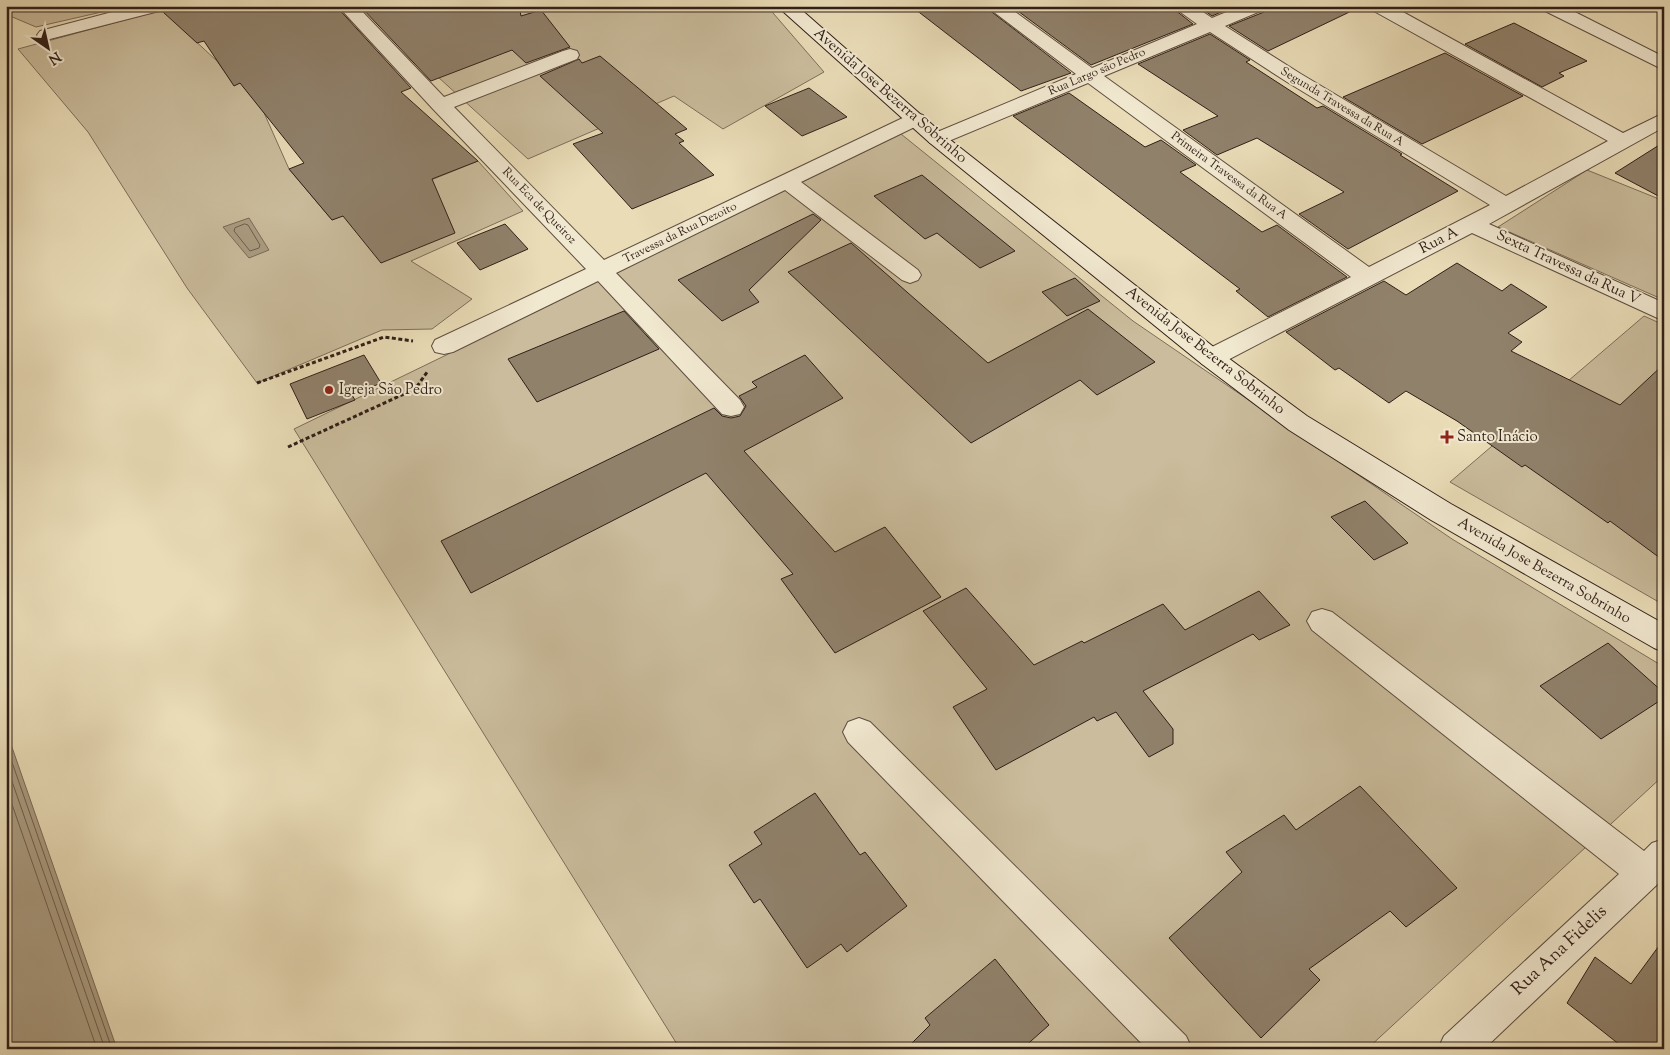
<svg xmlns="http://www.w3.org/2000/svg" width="1670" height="1055" font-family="'Sorts Mill Goudy',serif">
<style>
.green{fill:#cabc9c;stroke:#7d6e5a}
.water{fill:#aa9c81;stroke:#796a57}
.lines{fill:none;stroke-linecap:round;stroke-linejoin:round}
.shore{stroke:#6d5e4c;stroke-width:1}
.building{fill:#90816b;stroke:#301f18}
.minor-casing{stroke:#5e4e40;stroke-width:2}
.secondary-casing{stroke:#301f18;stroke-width:2}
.path{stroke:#301f18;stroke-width:3;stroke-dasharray:4 2.5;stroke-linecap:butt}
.minor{fill:#f1e8d0;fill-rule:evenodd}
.secondary{fill:#f1e8d0;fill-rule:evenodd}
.poi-dot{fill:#8f2418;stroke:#f1e8d0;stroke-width:2}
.labels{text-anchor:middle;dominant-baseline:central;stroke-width:4;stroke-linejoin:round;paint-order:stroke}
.far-street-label{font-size:12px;fill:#301f18;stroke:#f1e8d0}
.street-label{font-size:15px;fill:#301f18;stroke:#f1e8d0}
.poi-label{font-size:15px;fill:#301f18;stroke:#f1e8d0;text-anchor:start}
.near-street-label{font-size:18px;fill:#301f18;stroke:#f1e8d0}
</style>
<rect width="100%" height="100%" fill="#e9dcb7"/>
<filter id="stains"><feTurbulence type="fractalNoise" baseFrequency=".004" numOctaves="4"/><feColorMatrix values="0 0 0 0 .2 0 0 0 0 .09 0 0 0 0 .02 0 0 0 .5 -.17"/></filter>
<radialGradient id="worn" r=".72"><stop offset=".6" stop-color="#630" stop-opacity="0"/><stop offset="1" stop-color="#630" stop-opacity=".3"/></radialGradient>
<path class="green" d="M6,6H128L36,27L10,16L6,17Z
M441,6H767L824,72L723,129L674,96L528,159L381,25Z
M162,10L217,61L234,85L250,80L261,99L265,115L289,169L332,220L478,161L523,211L411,261L472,299L432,329L382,330L257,383L187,288L88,132L18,49Z
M901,134L1133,321L1452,539L1664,667V775L1367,1049H680L294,429Z
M1587,170L1664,201V300L1498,227Z
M1644,316L1664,325V605L1450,482Z"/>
<path class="water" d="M249,218L269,250L249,258L223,227Z
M6,730L117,1049H6Z"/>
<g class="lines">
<path class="shore" d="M245,224L248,225L260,245L259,248L250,251L234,231L235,228Z
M6,745L112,1049
M6,764L105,1049
M6,787L97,1049"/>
</g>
<path class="building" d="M168,6H336L411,88L401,92L478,161L432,179L455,233L381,263L343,216L332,220L289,169L304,163L240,83L234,86L204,41L197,43L163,12Z
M360,6H519L521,16L541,10L570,47L526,63L512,50L431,81Z
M911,6H984L1071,73L1021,91Z
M1011,6H1170L1193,24L1091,65Z
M1198,6H1235L1212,16Z
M1268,6H1362L1268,51L1229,26L1264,12Z
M1514,23L1587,61L1559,73L1564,76L1542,87L1465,44Z
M1210,34L1250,60L1246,62L1317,108L1323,106L1402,154L1400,155L1458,191L1348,249L1299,214L1344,192L1257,138L1217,155L1183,130L1218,116L1138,64Z
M1445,53L1523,96L1422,144L1343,97Z
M600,56L687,129L675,134L684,141L679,143L714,175L632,209L573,144L603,133L540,76L579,59L582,63Z
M809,88L847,117L802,136L765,106Z
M1069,93L1145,147L1161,140L1196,165L1180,172L1262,232L1277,225L1347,277L1268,317L1236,291L1240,289L1013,116Z
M1664,142V199L1615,173Z
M922,175L956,203L1015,251L980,268L937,233L925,239L874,196Z
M813,214L821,220L749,290L759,302L722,321L678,280Z
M505,224L528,249L480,270L457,243Z
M851,243L988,363L1088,309L1155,362L1097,395L1080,380L971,443L788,272Z
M1457,263L1502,291L1511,284L1547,307L1508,333L1522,342L1511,351L1620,405L1664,364V561L1610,521L1608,523L1525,465L1522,467L1457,421L1406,391L1389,403L1339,368L1335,370L1286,332L1384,281L1406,295Z
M1075,278L1100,301L1067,316L1042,292Z
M624,311L659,349L537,402L508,359Z
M364,355L381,383L352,395L355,400L307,419L290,384Z
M805,355L843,398L744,451L835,552L885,527L941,597L835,653L781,579L793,574L706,473L471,593L441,541L714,408L722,416L731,418L740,416L746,406L739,396L757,387L752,382Z
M1365,501L1408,543L1374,560L1331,517Z
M966,588L1034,665L1082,641L1084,643L1163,604L1185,630L1259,591L1290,625L1259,640L1253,634L1143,691L1173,729V744L1149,757L1116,712L1097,721L1094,717L996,770L953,707L987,689L923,611Z
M1608,643L1664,693V698L1601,739L1540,686Z
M1360,786L1457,888L1406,927L1390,911L1309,969L1320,980L1261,1038L1169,938L1242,872L1226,852L1284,815L1296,830Z
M815,793L860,855L865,852L907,906L847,952L841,944L807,968L760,899L754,903L729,865L762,844L754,832Z
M1664,939V1049H1625L1567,1003L1595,957L1631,984Z
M995,959L1049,1025L1022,1049H906L930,1025L925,1018Z"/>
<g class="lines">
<defs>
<path id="minor" d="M135,6H166L163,10L46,40L40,39L37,35L40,31Z
M338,6H357L444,97L563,51L570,49L577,51L579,55L577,59L454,107L604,260L909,115L916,113L923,115L926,119L923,123L801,182L918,270L921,275L918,280L910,283L902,280L785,190L616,273L740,400L744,407L740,414L731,416L722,414L598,281L453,352L444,354L435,352L432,346L435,340L586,269L433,109Z
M986,6H1007L1092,68L1197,24L1172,6H1194L1212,18L1241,6H1266L1263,10L1225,26L1301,74L1506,196L1608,141L1372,10L1369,6H1392L1623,133L1664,113V127L1489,224L1664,303V321L1472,233L1220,364L1211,367L1202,364L1199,358L1202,352L1351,277L1088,83L944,143L937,145L930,143L927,139L930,135L1076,74ZM1210,32L1287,82L1490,205L1369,267L1104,76Z
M1540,6H1563L1664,57V70L1543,10Z
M1322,609L1332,612L1644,851L1652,843L1664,839V878L1484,1049H1438L1444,1036L1619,874L1312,630L1307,621L1312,612Z
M859,718L870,722L1186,1036L1192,1049H1147L848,742L843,732L848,722Z"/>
<path id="secondary" d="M777,6H797L944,135L1220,352L1307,416L1451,504L1664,624V652L1654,648L1431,520L1289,430L1202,364L930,143Z"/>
</defs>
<use href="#minor" class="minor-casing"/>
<use href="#secondary" class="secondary-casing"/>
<path class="path" d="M257,383L384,337L413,341
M288,447L415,389L428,371"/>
<use href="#minor" class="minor"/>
<use href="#secondary" class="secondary"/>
</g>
<g class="poi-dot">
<circle cx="329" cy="390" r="5"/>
<path d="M1444.5 429.5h5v5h5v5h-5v5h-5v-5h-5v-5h5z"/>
</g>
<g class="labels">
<g class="far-street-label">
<text transform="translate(1097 72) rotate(-23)">Rua Largo são Pedro</text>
<text transform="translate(1342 107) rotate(31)">Segunda Travessa da Rua A</text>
<text transform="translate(1229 176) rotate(36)">Primeira Travessa da Rua A</text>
<text transform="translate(539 206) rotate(46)">Rua Eca de Queiroz</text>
<text transform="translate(680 233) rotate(-26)">Travessa da Rua Dezoito</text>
</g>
<g class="street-label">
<text transform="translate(890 96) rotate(41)">Avenida Jose Bezerra Sobrinho</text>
<text transform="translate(1439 241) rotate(-27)">Rua A</text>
<text transform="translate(1568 268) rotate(25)">Sexta Travessa da Rua V</text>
<text transform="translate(1205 351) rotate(38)">Avenida Jose Bezerra Sobrinho</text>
<text transform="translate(1544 571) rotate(30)">Avenida Jose Bezerra Sobrinho</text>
</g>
<g class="poi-label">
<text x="339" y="390">Igreja São Pedro</text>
<text x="1457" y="437">Santo Inácio</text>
</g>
<g class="near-street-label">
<text transform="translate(1560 951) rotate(-43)">Rua Ana Fidelis</text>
</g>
</g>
<rect width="1670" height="1055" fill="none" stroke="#e9dcb7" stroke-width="25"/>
<rect x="8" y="8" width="1655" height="1040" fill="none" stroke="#301f18" stroke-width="2.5"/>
<rect x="12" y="12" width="1645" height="1030" fill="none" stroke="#301f18"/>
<g transform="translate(48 48) rotate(146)" stroke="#f1e8d0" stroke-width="4" paint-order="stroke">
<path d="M0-4L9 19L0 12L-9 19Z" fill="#301f18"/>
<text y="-8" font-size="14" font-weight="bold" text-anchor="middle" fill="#301f18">N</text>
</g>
<rect width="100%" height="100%" filter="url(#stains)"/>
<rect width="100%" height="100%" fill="url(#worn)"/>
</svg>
